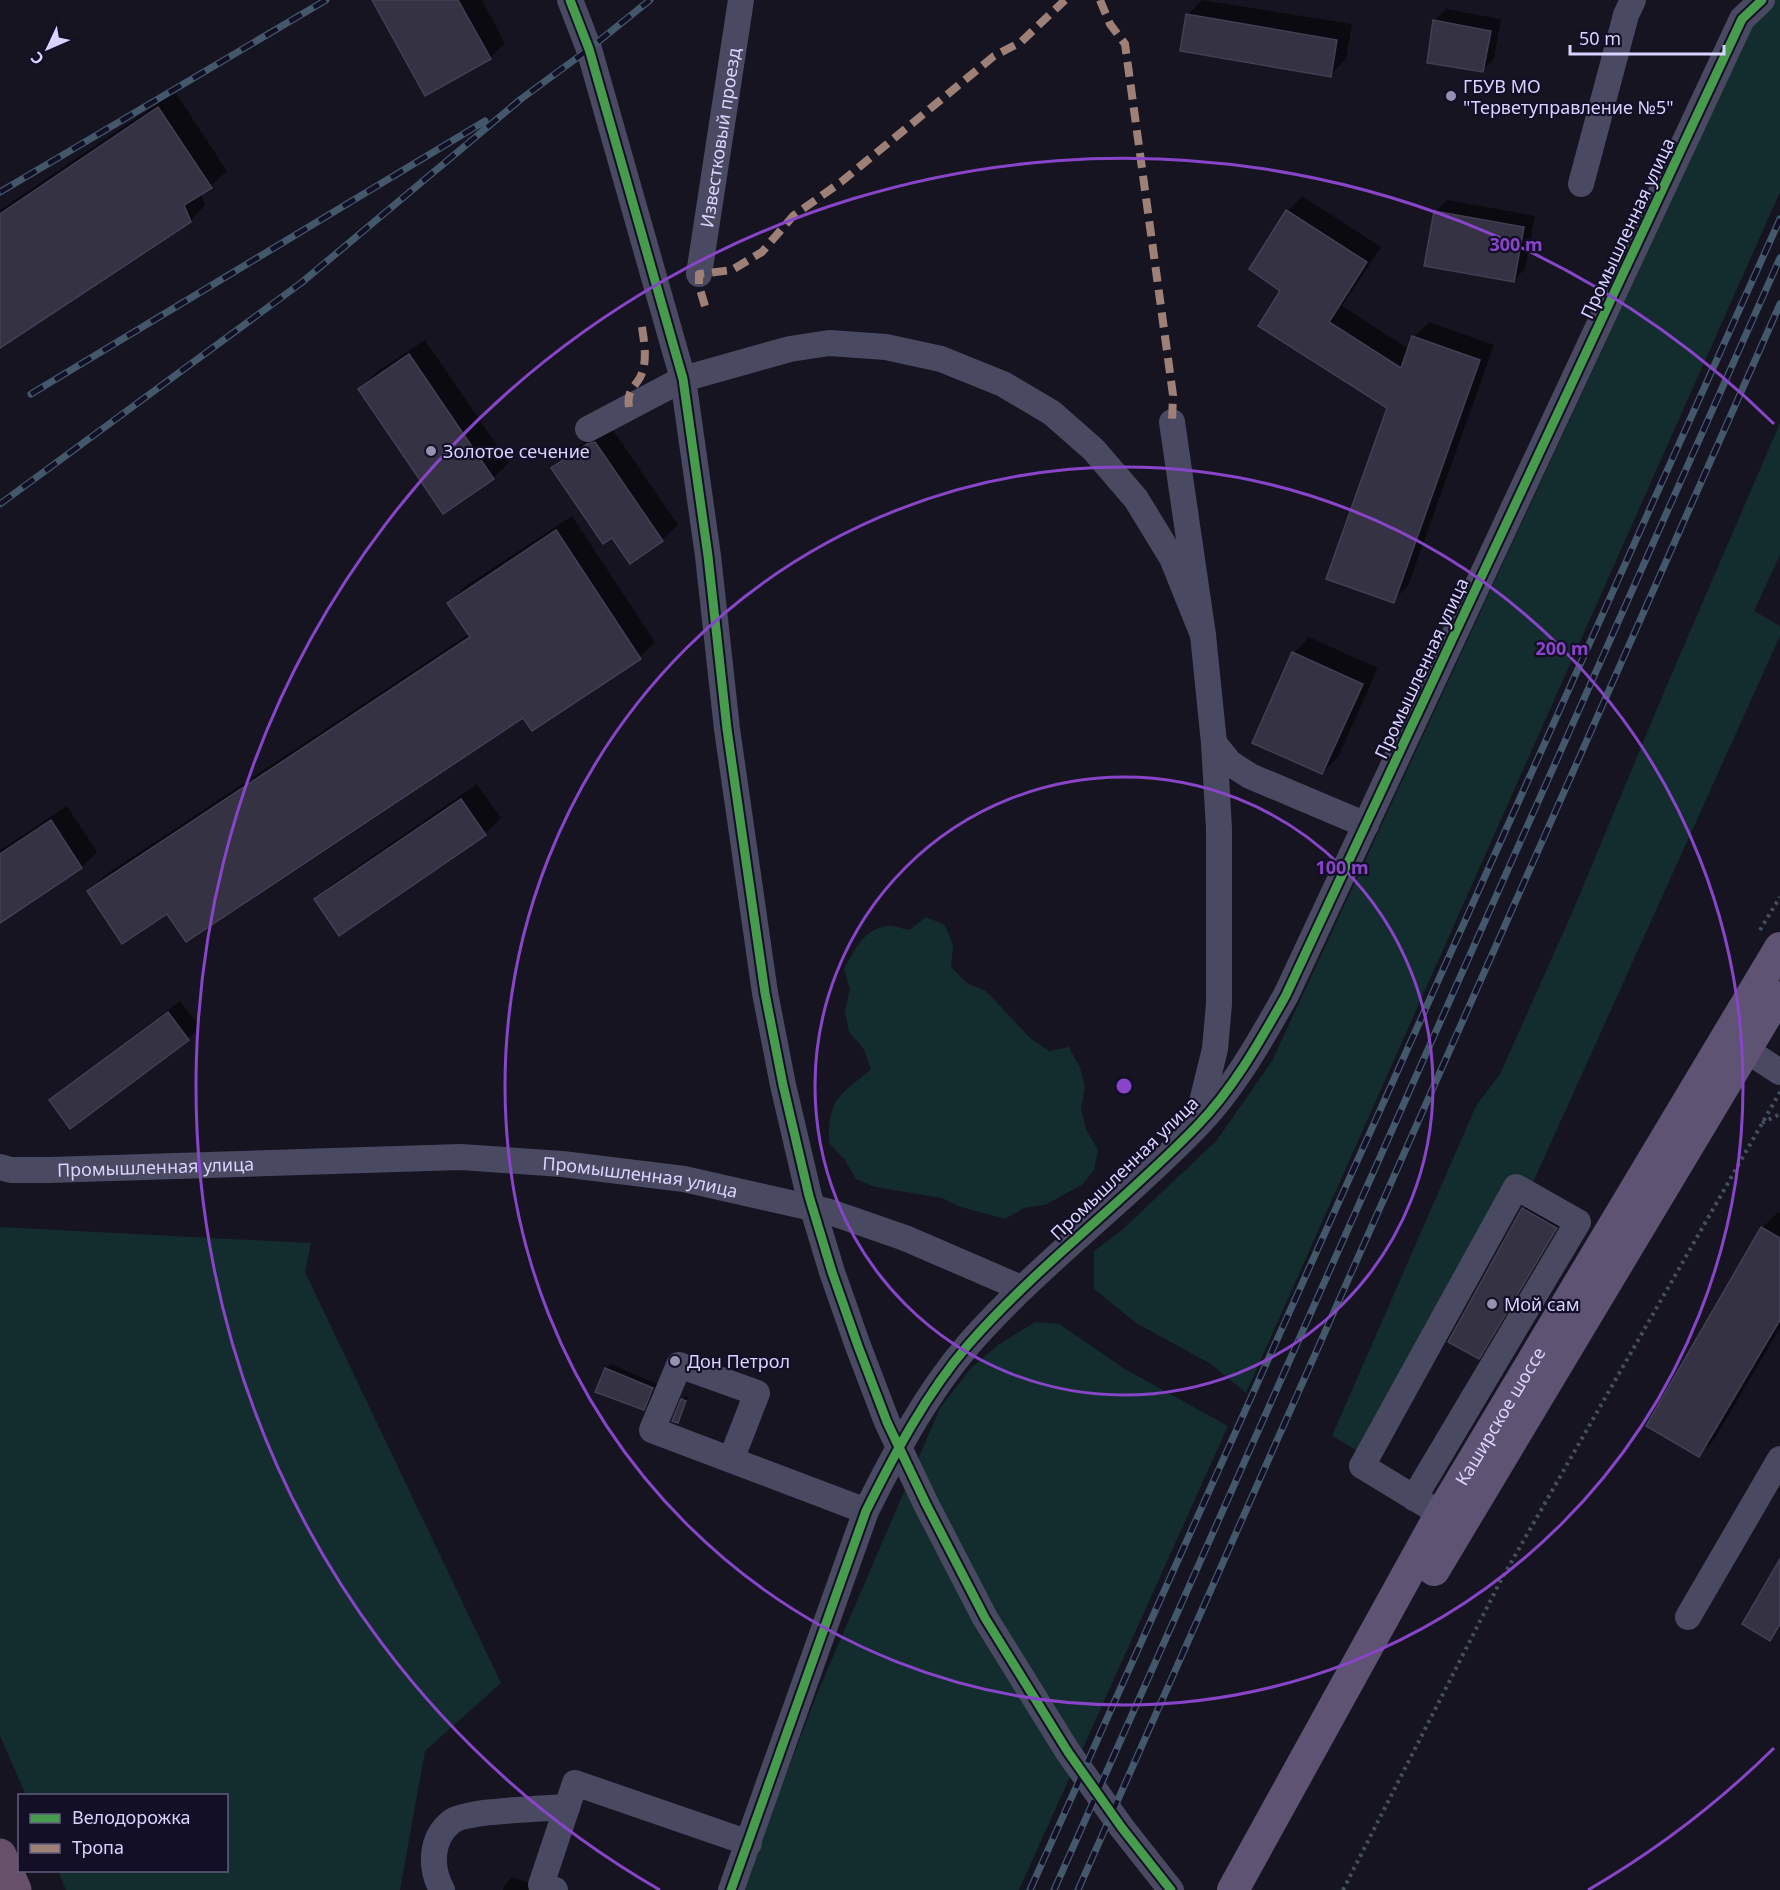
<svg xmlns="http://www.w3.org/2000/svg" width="1780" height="1890" font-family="'Noto Sans',sans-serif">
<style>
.green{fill:#132c2d}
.shadow{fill:#0007}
.building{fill:#343243;stroke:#433f54;stroke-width:1.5}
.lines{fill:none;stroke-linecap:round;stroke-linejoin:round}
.path{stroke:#44505f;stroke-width:4;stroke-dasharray:3 4.5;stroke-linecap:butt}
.minor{stroke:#4a4962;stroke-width:26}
.major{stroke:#5e5373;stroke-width:32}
.highway{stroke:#67516a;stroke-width:33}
.rail-casing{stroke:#43596b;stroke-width:7}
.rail{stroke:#130f26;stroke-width:4.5;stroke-dasharray:14;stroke-linecap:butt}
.quiet{stroke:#9e8076;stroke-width:8;stroke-dasharray:15 8;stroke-linecap:butt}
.cycleway-casing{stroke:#130f26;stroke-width:13}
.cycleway{stroke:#469c4c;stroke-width:9}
.ring{fill:none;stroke:#8945c9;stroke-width:3}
.poi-dot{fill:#9591b1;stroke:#130f26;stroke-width:2}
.labels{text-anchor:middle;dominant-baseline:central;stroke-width:4.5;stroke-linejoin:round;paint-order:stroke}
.poi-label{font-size:18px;fill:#d9d4ff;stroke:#130f26;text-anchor:start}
.street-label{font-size:18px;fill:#d9d4ff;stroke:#130f26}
.centre{fill:#8945c9;stroke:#130f26;stroke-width:3}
.ring-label{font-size:18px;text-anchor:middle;font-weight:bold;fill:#8945c9;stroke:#130f26;stroke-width:4.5;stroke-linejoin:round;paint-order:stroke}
</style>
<rect width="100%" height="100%" fill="#161421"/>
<path class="green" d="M1773,0H1780V192L1246,1393L1211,1364L1136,1323L1094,1289V1251L1121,1231L1217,1140L1272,1061L1752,27Z
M1780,423V555L1754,611L1780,626V636L1530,1189L1363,1454L1332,1436L1476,1106L1500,1074L1572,913L1667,685Z
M926,917L945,925L953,945L951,967L967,983L986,991L1030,1038L1049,1051L1069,1047L1080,1068L1085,1087L1081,1109L1086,1129L1098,1150L1094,1170L1083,1184L1045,1205L1024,1208L1005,1219L961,1207L942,1198L875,1187L856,1179L845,1160L829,1143C828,1097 839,1097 871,1069L863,1048L849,1032L845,1011L850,989L844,969C854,951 863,930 886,926C893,924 902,929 909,930Z
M0,1227L311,1243L305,1272L501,1683L425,1751L400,1890H66L58,1871L226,1870V1796L26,1795L0,1736Z
M1035,1322L1059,1324L1125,1369L1228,1426L1019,1890H742L817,1694L940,1408L971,1368L998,1345Z"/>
<path class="shadow" d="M373,0H482L505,43L490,58Z
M1202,0L1352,24L1346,59L1330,75L1187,15Z
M1446,9L1501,19L1494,59L1482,70L1434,21Z
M175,92L227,171L211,186L200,193L205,205L190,221L0,347V210Z
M1302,196L1381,247L1342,306L1409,349L1414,337L1429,322L1494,345L1408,586L1393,601L1389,407L1282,291L1251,268L1288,211Z
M1447,200L1535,216L1525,269L1514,280L1435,212Z
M425,340L509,463L493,478L360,389L375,373Z
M611,427L678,525L662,540L613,536L553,469L568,453L604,429Z
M572,516L655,642L640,657L523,715L168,912L89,891L105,875L469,634L449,603L464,587Z
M1309,637L1378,668L1338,757L1322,773L1294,653Z
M477,784L501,818L485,834L316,899L332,884Z
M67,806L97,852L82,867L0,921V850Z
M180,1001L200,1027L188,1039L71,1127L51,1100L63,1089Z
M1526,1205L1559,1224L1479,1357L1450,1341Z
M1778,1212L1780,1213V1328L1714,1440L1699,1455L1648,1425L1762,1228Z
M611,1364L657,1384L648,1404L644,1408L597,1391L606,1368Z
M686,1396L688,1397L681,1418L677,1421L682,1400Z
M512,1877L536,1886L542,1890H503L505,1885Z"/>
<path class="building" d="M372,0H458L491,59L425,96Z
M1186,14L1337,40L1331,77L1180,51Z
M1433,20L1491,31L1483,72L1427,63Z
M158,107L212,188L184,205L191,222L0,348V214Z
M1286,210L1367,262L1329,322L1401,368L1412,336L1480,360L1394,603L1326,579L1387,408L1258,326L1280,291L1249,269Z
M1434,211L1524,227L1514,282L1424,266Z
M409,354L494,479L443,514L358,389Z
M595,442L663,541L630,564L612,538L603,544L551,468L587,444Z
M556,530L641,659L532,731L523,718L186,942L167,914L122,944L87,891L470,637L447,603Z
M1292,652L1363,684L1322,774L1252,743Z
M461,799L486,835L339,936L314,899Z
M51,820L82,868L0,923V854Z
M168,1012L189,1040L70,1129L49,1100Z
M1522,1208L1557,1228L1479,1359L1448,1342Z
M1761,1227L1780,1238V1320L1699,1457L1646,1426Z
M605,1368L653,1388L644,1410L595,1392Z
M681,1399L686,1401L678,1423L672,1421Z
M1780,1559V1624L1770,1641L1742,1624Z"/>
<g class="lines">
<path class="path" d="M1760,930L1780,897
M1762,1123L1780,1114
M1343,1890L1501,1580L1780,1092"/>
<g class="minor">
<path d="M570,0L589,49L683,379L708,556L727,729L765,993L783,1085L809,1196L832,1272L858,1346L887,1422L926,1504L985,1618L1068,1752L1122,1828L1171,1890"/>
<path d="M1581,184L1626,15L1633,0"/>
<path id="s1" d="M699,274L741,0"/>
<path d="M1172,422L1203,635L1214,743L1219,828V1004L1215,1049L1197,1122"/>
<path d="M588,429L683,379L790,349L829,343L886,347L941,359L1003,384L1052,413L1094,450L1136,499L1172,558L1203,635"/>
<path d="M1214,743L1230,763L1250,776L1366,825"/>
<path d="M1746,1050L1780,1072"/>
<path id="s2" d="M0,1167L11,1170H49L461,1157L562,1164L684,1179L830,1212L905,1238L1021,1288"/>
<path d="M731,1460L757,1393L679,1365L652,1430L866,1511"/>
<path d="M1414,1498L1578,1222L1516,1187L1362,1466L1441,1514"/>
<path d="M1688,1617L1780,1459"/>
<path d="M442,1890C430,1868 430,1839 451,1822C466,1810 545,1809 567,1807"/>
<path d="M555,1890L541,1885L575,1783L749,1843"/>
<path d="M731,1890L866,1511C895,1453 926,1394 968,1345C1038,1265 1124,1202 1197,1126C1234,1088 1260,1041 1286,995L1742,19L1762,0"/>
</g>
<g class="major">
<path d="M1434,1570L1777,997"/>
<path id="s3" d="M1233,1890L1434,1526L1780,948"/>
</g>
<path class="highway" d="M0,1855L15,1890"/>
<defs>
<path id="rail" d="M0,192L326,0
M31,394L485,121
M0,504L301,283L521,99L589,49L650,0
M1030,1890L1780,219
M1054,1890L1780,258
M1078,1890L1780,304"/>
</defs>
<use href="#rail" class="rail-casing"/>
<use href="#rail" class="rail"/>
<path class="quiet" d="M1100,0L1110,24L1125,44L1173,395L1172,422
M705,306L699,286V274L732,270L762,252L793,216L841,182L994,56L1021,42L1065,0
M629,407C626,388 637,387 642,373C648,357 643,336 641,320"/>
<defs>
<path id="cycleway" d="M570,0L589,49L683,379L708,556L727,729L765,993L783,1085L809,1196L832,1272L858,1346L887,1422L926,1504L985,1618L1068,1752L1122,1828L1171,1890
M731,1890L866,1511C895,1453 926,1394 968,1345C1038,1265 1124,1202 1197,1126C1234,1088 1260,1041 1286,995L1742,19L1762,0"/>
</defs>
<use href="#cycleway" class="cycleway-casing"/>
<use href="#cycleway" class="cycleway"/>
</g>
<g class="ring">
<circle cx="1124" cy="1086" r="309"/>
<circle cx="1124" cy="1086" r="619"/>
<path d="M1774 1748A928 928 0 0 1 1588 1890M660 1890A928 928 0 1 1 1774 424"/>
</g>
<g class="poi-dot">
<circle cx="1451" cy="96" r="6"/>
<circle cx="431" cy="451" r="6"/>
<circle cx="1492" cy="1304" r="6"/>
<circle cx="675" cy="1361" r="6"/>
</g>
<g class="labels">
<g class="poi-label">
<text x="1463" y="86">ГБУВ МО<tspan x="1463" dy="21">"Терветуправление №5"</tspan></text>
<text x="443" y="451">Золотое сечение</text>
<text x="1504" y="1304">Мой сам</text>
<text x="687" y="1361">Дон Петрол</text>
</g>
<g class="street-label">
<text stroke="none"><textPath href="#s1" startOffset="138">Известковый проезд</textPath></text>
<text transform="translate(1627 228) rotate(-65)">Промышленная улица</text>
<text transform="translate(1421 668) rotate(-65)">Промышленная улица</text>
<text stroke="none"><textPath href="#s2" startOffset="156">Промышленная улица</textPath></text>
<text transform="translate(1124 1168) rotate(-44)">Промышленная улица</text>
<text stroke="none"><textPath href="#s2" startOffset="642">Промышленная улица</textPath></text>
<text stroke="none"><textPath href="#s3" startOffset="544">Каширское шоссе</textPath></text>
</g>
</g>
<circle cx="1124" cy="1086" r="9" class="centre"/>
<g class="ring-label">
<text x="1516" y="251">300 m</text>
<text x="1562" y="655">200 m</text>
<text x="1342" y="874">100 m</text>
</g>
<rect x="18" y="1794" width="210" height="78" fill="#130f26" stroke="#625e7d" stroke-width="1.5"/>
<rect x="30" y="1814" width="30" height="9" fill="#469c4c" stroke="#625e7d" stroke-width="1.5"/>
<text x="72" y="1824" font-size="18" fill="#d9d4ff">Велодорожка</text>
<rect x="30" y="1844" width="30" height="9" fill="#9e8076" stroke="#625e7d" stroke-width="1.5"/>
<text x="72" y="1854" font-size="18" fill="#d9d4ff">Тропа</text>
<g transform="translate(48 48) rotate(226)" stroke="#130f26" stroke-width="4.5" paint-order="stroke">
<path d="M0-4.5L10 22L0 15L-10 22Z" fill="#d9d4ff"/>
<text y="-9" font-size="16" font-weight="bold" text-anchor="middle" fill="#d9d4ff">С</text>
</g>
<path d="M1570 45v9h154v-9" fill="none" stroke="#d9d4ff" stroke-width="3"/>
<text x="1579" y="45" font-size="18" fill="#d9d4ff" stroke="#130f26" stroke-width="4.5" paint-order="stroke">50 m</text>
</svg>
